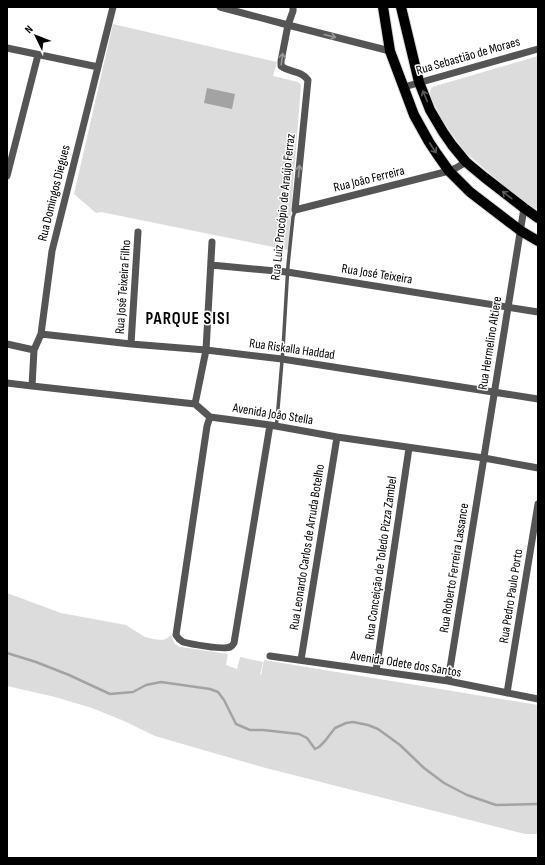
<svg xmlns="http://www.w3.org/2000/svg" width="545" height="865" font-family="'Sofia Sans Condensed',sans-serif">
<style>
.green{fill:#dcdcdc}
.water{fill:#a3a3a3}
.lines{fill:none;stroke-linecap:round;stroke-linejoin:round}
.stream{stroke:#a3a3a3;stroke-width:2.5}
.primary-casing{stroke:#dbdbdb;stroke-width:12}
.lane{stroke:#555;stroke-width:3.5}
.street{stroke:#555;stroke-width:7}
.primary{stroke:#000;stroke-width:10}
.oneway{stroke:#999}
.oneway2{stroke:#595959}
.labels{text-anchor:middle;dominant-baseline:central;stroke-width:3;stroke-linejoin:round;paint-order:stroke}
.street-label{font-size:13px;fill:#000;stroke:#fff}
.district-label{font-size:17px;font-weight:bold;letter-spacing:1px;fill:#000;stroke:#fff}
</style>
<rect width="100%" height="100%" fill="#fff"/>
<path class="green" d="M113,24L277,62L273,76L298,82L301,85L288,250L101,212L96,213L74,194Z
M538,56V212L521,201L464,151L443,121L431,98L430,91L432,87Z
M7,593L61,613L126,625L145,637L153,639L162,640L166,639L171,635L175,644L181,647L228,654L226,665L237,669L240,657L263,662L260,675H261L264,660L538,705V834H525L262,767L155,736L124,721L92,708L55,697L7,686Z"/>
<path class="water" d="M207,88L235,94L232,109L204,103Z"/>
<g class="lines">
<path class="stream" d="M7,653L36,662L69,675L110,694L133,692L146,685L161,682L210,689L218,692L224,700L236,724L250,730H263L299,734L307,738L315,749L319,747L325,741L335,728L346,723L353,722L368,725L378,729L400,745L424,768L444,783L467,795L496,805L538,804"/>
<defs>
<path id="primary" d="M383,7L390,51L414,115L429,142L437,154L449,171L470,192L521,231L538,241
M401,7L419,82L430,110L443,132L452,145L466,162L484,177L524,208L538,218"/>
</defs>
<use href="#primary" class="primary-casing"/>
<path class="lane" d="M276,426L277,420L283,349L288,265L293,217L295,211"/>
<path class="street" d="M220,7L288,25L390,51
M293,7V11L288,25L281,61V66C290,73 301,70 308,80L295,210L449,171L456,168L466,162
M7,48L98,67
M404,87L538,49
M7,176L38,55
M211,265L287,272L538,312
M41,334L131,344L206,350L282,359L538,399
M7,344L34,350
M131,344L138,232
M7,383L32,386L195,404L210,417L270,425L337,437L484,458L538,468
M32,386L34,350L41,334L52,251L113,7
M195,404L206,350L212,242
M210,417L207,426L176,635L179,639L183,642C190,644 224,650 230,647C232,646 233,645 234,643L270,425
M270,656L448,681L538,699
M301,660L337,437
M376,671L409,448
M448,681L524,208
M507,693L538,504"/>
<use href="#primary" class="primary"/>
</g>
<defs><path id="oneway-shaft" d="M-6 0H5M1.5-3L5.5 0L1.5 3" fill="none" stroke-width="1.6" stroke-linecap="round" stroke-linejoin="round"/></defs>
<g class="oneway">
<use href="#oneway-shaft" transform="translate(330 36) rotate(14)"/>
<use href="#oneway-shaft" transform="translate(282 59) rotate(-82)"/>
<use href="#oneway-shaft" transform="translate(299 171) rotate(-85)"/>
</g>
<g class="oneway2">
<use href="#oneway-shaft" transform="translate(425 96) rotate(-113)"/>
<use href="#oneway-shaft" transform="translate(433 148) rotate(57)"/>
<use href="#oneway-shaft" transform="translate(507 195) rotate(-142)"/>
</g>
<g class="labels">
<g class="street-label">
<text transform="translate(468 56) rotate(-16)">Rua Sebastião de Moraes</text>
<text transform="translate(369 179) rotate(-14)">Rua João Ferreira</text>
<text transform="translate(54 193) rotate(-76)">Rua Domingos Diegues</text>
<text transform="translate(283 207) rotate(-84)">Rua Luiz Procópio de Araújo Ferraz</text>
<text transform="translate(377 274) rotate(9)">Rua José Teixeira</text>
<text transform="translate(123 287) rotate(-86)">Rua José Teixeira Filho</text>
<text transform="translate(490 343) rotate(-81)">Rua Hermelino Altiere</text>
<text transform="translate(292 349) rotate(8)">Rua Riskalla Haddad</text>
<text transform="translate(273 414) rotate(9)">Avenida João Stella</text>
<text transform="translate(307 547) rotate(-81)">Rua Leonardo Carlos de Arruda Botelho</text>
<text transform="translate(381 558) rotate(-82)">Rua Conceição de Toledo Pizza Zambel</text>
<text transform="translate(454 568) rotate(-81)">Rua Roberto Ferreira Lassance</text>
<text transform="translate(511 596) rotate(-81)">Rua Pedro Paulo Porto</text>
<text transform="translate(406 664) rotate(9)">Avenida Odete dos Santos</text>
</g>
<g class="district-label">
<text x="188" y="319">PARQUE SISI</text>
</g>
</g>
<rect width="545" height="865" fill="none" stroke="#000000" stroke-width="16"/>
<g transform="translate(36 36) rotate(313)" stroke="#ffffff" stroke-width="3" paint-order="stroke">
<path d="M0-3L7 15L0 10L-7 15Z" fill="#000000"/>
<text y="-6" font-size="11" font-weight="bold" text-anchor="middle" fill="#000000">N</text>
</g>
</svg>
